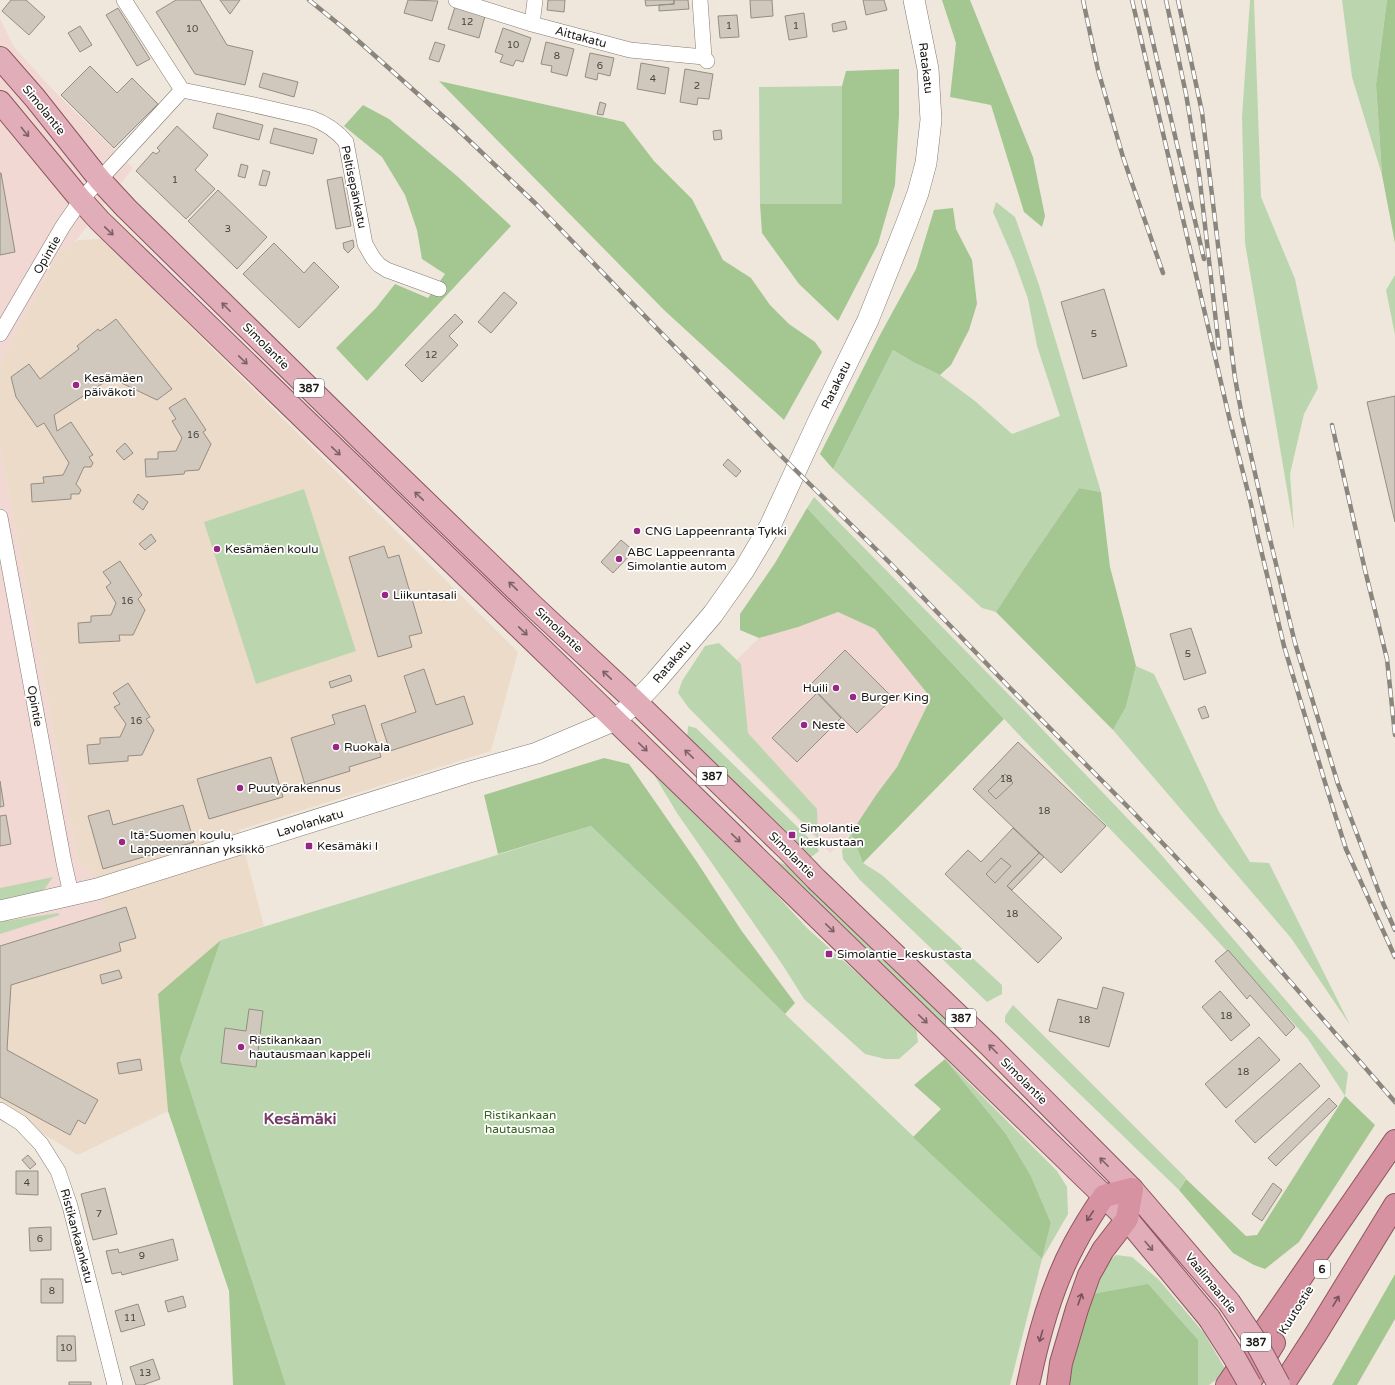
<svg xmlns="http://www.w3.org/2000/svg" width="1395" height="1385" font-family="'Varela Round',sans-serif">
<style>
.commercial{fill:#f2d8d2}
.education{fill:#eddbca}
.green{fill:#bbd6ae}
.forest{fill:#a4c792}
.building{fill:#d0c8bd;stroke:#948d83}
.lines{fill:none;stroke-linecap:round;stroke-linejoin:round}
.minor-casing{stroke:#837b72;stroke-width:16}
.secondary-casing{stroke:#837b72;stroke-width:22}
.primary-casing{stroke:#8d5560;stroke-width:24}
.trunk-casing{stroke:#8d5560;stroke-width:24}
.minor{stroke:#fff;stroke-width:15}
.secondary{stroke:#fff;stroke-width:21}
.primary{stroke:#e0adb8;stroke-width:22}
.trunk{stroke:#d692a0;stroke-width:22}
.rail-casing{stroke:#8a857d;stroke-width:4.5}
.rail{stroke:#fff;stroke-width:3;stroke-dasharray:9;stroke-linecap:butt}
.primary-bridge-casing{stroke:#8d5560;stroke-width:24;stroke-linecap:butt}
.primary-bridge{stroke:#e0adb8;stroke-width:22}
.oneway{stroke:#7c6266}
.oneway2{stroke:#78545a}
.poi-dot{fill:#982684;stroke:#fff;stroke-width:1.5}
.labels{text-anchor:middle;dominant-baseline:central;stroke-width:3.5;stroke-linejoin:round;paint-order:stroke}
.number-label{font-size:10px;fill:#47433e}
.shield{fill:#fff;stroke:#5e5d5a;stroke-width:1}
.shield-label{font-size:11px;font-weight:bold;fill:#191713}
.street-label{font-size:12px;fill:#191713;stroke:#fff}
.poi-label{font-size:12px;fill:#191713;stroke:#fff;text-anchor:start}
.park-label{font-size:12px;fill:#38631c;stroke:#fff}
.district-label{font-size:16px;font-weight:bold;fill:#753c68;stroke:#fff}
</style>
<rect width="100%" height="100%" fill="#efe7dc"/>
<path class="commercial" d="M0,19L14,47L55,92L133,168L73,244L59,253L5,352L0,365Z
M0,446L78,861L96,876L105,913L0,945Z
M838,612L875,629L931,698L897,767L876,795L851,833L830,853L688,707L759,638Z"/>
<path class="education" d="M102,239L518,652L491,751L239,830L264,926L221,940L158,994L168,1111L78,1155L0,1108V945L105,913L96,876L78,861L0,446V365L5,352L59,253L78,240Z"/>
<path class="green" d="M1250,0H1254L1261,197L1295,279L1318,388L1304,414L1290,474L1294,530L1245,243L1242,117Z
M1342,0H1387L1376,85L1382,175L1352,77Z
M842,86V204H760L759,87Z
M996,202L1015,217L1039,285L1101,492L1079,488L1029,561L996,612L982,608L833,469L893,350L913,362L940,375L975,401L1012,434L1060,416L1037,346L1028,299L1014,260L993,212Z
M1395,275V335L1386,290Z
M304,489L356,651L256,684L204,522Z
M814,497L1022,708L1152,844L1348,1073L1345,1096L1308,1039L1200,922L1022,738L807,508Z
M719,643L741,664L748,733L817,809L818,838L688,707L678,693L682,681L705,646Z
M1136,666L1154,674L1219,812L1250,862L1269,863L1350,1025L1291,938L1113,730L1126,707Z
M688,726L696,728L815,844L819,851L810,858L687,739Z
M650,768L763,880L807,928L916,1026L918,1042L899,1059H885L865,1054L804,999L784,967L677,813Z
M591,826L785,1014L1042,1259L1051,1223L1031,1176L1006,1134L945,1059L1057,1171L1067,1187L1068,1214L1042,1259L1010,1385H286L180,1059L221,940Z
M851,833L863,863L882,875L1002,985V994L987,1002L860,880L843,859L842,850Z
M768,856L791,868L949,1020L948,1023L942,1027Z
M53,877L43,891L0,900V888Z
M58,913L60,915L0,934V922Z
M1013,1005L1186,1178L1179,1190L1005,1022V1016Z
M1116,1255L1132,1257L1159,1280L1204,1333L1227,1372L1209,1385H1198V1340L1067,1381L1091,1284L1105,1264Z"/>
<path class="forest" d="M942,0H970L1033,157L1045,216L1042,227L1024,212L991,105L950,97L956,43Z
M1387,0H1395V243L1382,175L1376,85Z
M899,69V115L895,185L878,244L838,321L799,284L762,233L760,204H842V86L846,71Z
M439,81L624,122L654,161L692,199L723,260L751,278L770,305L789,324L815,342L822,352L784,420L664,310Z
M363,105L389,119L457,176L511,226L367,381L336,348L376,308L395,284L428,298L445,274L422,259L417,230L405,195L382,157L344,126Z
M953,208L956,229L972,260L977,304L969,330L951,365L940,375L913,362L893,350L833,469L820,454L880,335L916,269L934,210Z
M1079,488L1101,492L1110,567L1136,666L1126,707L1113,730L996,612L1029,561Z
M807,508L1004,719L863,863L851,833L876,795L897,767L931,698L875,629L838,612L798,627L759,638L740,630V614L775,563Z
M604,758L629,764L697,862L741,930L795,1003L785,1014L591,826L498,854L484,795Z
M221,940L180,1059L286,1385H233L229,1291L168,1111L158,994Z
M945,1059L1006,1134L1031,1176L1051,1223L1042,1259L913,1137L941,1109L914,1085Z
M1345,1096L1375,1125L1299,1242L1265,1269L1254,1265L1233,1253L1179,1190L1186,1179L1246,1236L1257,1235Z
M1395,1274V1319L1357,1385H1332Z
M1148,1284L1198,1340V1385H1067V1381L1093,1294Z"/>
<path class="building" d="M11,0H26L45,17L29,35L2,11Z
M176,0H200L227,45L253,51L245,85L195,74L156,12Z
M220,0H240L230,14Z
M408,0L438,1L432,21L404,13Z
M548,0H565L564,12L547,10Z
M645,0H674V4L646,6Z
M674,0H688L689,9L659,11V5L674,4Z
M750,0H772L773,16L751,18Z
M863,0H884L887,10L866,15Z
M455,7L485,16L479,38L448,29Z
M118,8L150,59L137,66L106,15Z
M804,13L807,37L789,40L785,16Z
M737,15L739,37L720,38L718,16Z
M845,21L847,29L833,32L832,24Z
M80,26L92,45L80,52L68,33Z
M503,28L531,38L523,62L516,60L513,66L500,62L503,55L495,52Z
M435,42L445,45L439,62L429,59Z
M546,42L574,49L567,76L551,72L552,66L541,64Z
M590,53L614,58L610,76L598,73L597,80L585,77Z
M641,63L669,68L665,94L637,89Z
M90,66L117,93L132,78L158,104L114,148L61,95Z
M685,69L713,74L709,99L698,98L697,105L680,102Z
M263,73L298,82L294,97L259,87Z
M600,102L606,104L603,115L597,114Z
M217,113L263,125L259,140L213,128Z
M177,126L208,155L195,170L215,189L186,219L136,171L153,152L156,154L160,151L157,148Z
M274,128L317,139L313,154L270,143Z
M721,130L722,139L714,140L713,131Z
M241,164L248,166L245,178L238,176Z
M263,170L270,172L266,186L259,185Z
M0,173H1L15,252L0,255Z
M342,177L351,226L336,229L327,180Z
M218,190L267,237L237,269L188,221Z
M353,240L354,247L348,253L344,249L343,243Z
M274,243L304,273L314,262L339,287L299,328L243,274Z
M1104,289L1127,366L1083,379L1061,302Z
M504,292L517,303L491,333L478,322Z
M455,314L463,322L449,336L458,345L422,382L405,365Z
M116,319L172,389L157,400L111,378L54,415L57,431L71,422L93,455L89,457L93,463L91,467H84L76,484L81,490L79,494H71V499L32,502L31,484L44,483L43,477L63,475L69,463L44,423L37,427L16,397L11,377L29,364L40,379L79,349L77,346L98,329L100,331Z
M1395,396V522L1367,402Z
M185,398L206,430L203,432L211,444L199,470L185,471L184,474L146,477L145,459H158V452L176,451L182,438L172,421L176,419L169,408Z
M125,443L133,453L124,460L116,451Z
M728,459L741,471L736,477L723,465Z
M138,494L148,502L143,510L133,502Z
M151,534L156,541L145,550L139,544Z
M621,540L634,551L613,573L601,562Z
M384,546L388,558L399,555L422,633L409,636L412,647L378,657L349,557Z
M120,561L142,595L138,599L145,610L133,635H119L120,641L79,643L78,623L91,622V616L111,615L116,603L106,587L111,583L103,572Z
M1191,628L1206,673L1184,680L1170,634Z
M845,650L893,698L857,733L810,685Z
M424,669L436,705L464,696L473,724L390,751L381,724L416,712L404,676Z
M350,675L352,681L331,688L329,682Z
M128,683L150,717L146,719L154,730L142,755L128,756V761L89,764L87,745L100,744V738L120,737L126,724L114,707L120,704L113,693Z
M817,693L841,718L797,762L772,738Z
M365,705L381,757L349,767L350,771L305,785L291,738L335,724L332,715Z
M1205,706L1209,717L1202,719L1198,709Z
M1018,742L1106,826L1061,873L973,789Z
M271,757L283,797L209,819L197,779Z
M1005,774L1013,783L996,799L988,791Z
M0,781L4,806L0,807Z
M183,805L194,842L103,869L88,816L109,810L113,825Z
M6,815L11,844L0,846V816Z
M1013,828L1039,853L1007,886L1062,938L1038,963L945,874L968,850L981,862Z
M1039,853L1044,857L1012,890L1007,886Z
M1001,858L1011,866L995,883L986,874Z
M126,907L136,938L119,943L121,951L11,985L7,1050L98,1100L85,1124L78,1120L70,1135L0,1097V946Z
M1228,950L1295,1027L1286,1036L1250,995L1247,999L1215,961Z
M119,970L122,978L102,984L100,975Z
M1103,987L1124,993L1109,1047L1049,1031L1058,999L1097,1009Z
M1220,991L1250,1025L1231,1041L1202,1007Z
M249,1009L263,1011L256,1067L221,1063L225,1028L246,1031Z
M1259,1037L1280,1060L1226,1108L1205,1084Z
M140,1059L142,1070L119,1074L117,1063Z
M1300,1063L1320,1086L1255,1143L1235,1121Z
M1329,1098L1337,1106L1276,1166L1268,1158Z
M28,1155L36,1164L30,1169L22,1160Z
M16,1171H38V1195L16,1194Z
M1273,1183L1282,1190L1262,1221L1252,1214Z
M105,1188L117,1234L93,1240L81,1194Z
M51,1227V1250L30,1251L29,1228Z
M173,1239L178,1260L122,1275L121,1272L112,1274L106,1251L118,1249L119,1253Z
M41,1279H63V1303H41Z
M183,1296L186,1307L168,1312L165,1301Z
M138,1304L145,1325L121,1332L115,1311Z
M57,1336H75L76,1361H57Z
M153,1359L160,1379L143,1385H136L130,1367Z
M69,1382H91V1385H69Z"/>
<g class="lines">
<defs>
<path id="minor" d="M124,0L182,90
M456,0L532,24L630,50L704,57L707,61
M700,0L704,57
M532,24L535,0
M0,334L63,226L81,200L182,90L250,104L311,118C325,123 336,130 346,142L365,244L373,258L379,265L387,270L439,289
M0,517L64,863L71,894
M0,1110L21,1123L41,1144L58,1171L70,1206L115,1385"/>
<path id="secondary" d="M0,911L97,889L466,773L537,753L615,720L636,702L655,682L713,614L744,570L770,526L820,418L868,320L906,225L918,193L926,163L931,120L928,69L914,0"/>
<path id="primary" d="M0,58L35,98L100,180L126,208L371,449L532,605L636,702L787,849L816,879L989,1045L1132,1189L1229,1302
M0,102L81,200L100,221L582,688L1104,1196L1127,1219L1209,1318"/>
<path id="trunk" d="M1028,1385C1038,1338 1051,1288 1074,1245C1083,1228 1093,1212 1104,1196L1132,1189L1127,1219L1103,1250L1089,1275L1077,1309L1061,1363L1058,1385
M1227,1385L1395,1141
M1248,1385L1274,1343
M1283,1385L1316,1334L1395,1205"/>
</defs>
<use href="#minor" class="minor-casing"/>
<use href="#secondary" class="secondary-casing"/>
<use href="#primary" class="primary-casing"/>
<use href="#trunk" class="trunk-casing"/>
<use href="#minor" class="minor"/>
<use href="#secondary" class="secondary"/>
<use href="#primary" class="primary"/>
<use href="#trunk" class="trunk"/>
<defs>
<path id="rail" d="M309,0L346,30L455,127L536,204L769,444L890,563L1010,688L1133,812L1247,932L1395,1102
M1083,0L1098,70L1123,157L1163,273
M1132,0L1230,421L1251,504L1257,533L1284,646L1327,789L1346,849L1395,957
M1143,0L1204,259
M1166,0L1186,94L1199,173L1219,348
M1178,0L1202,112L1218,245L1235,378L1242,416L1269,535L1295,643L1338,784L1383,903L1395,930
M1332,425L1365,570L1387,659L1395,735"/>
</defs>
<use href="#rail" class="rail-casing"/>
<use href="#rail" class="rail"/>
<defs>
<path id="primary-bridge" d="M1229,1302L1256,1342L1279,1385
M1209,1318L1234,1357L1250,1385"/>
</defs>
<use href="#primary-bridge" class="primary-bridge-casing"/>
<use href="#primary-bridge" class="primary-bridge"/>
</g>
<defs><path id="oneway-shaft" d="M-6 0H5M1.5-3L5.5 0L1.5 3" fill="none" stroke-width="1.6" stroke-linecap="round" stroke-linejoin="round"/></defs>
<g class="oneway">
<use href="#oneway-shaft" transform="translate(25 132) rotate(51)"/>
<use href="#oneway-shaft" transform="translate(109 231) rotate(44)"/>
<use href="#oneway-shaft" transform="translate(226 307) rotate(-135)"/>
<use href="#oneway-shaft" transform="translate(243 360) rotate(44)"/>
<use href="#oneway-shaft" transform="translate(336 451) rotate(44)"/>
<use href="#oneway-shaft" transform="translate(419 496) rotate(-136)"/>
<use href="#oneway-shaft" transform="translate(513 586) rotate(-136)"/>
<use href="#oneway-shaft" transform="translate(523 631) rotate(44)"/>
<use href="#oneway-shaft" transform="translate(607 675) rotate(-137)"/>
<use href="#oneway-shaft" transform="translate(643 747) rotate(44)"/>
<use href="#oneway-shaft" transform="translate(689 754) rotate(-136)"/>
<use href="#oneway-shaft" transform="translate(736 838) rotate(44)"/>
<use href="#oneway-shaft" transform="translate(830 928) rotate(44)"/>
<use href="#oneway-shaft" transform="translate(923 1019) rotate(44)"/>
<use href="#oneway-shaft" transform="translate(993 1049) rotate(-135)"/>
<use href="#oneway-shaft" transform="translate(1104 1162) rotate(-135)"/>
<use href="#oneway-shaft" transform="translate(1149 1246) rotate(50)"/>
</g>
<g class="oneway2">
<use href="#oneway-shaft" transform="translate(1090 1216) rotate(124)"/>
<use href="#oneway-shaft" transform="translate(1080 1299) rotate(-71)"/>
<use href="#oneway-shaft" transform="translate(1336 1301) rotate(-59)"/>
<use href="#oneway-shaft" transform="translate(1041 1336) rotate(106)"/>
</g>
<g class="poi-dot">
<circle cx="76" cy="385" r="4"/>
<circle cx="637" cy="531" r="4"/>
<circle cx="217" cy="549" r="4"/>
<circle cx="619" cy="559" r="4"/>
<circle cx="385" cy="595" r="4"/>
<circle cx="836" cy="688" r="4"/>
<circle cx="853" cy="697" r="4"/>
<circle cx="804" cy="725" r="4"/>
<circle cx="336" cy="747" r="4"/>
<circle cx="240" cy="788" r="4"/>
<rect x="788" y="831" width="8" height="8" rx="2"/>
<circle cx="122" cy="842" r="4"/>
<rect x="305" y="842" width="8" height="8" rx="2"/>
<rect x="825" y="950" width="8" height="8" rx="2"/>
<circle cx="241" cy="1047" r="4"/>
</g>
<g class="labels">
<g class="number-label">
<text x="467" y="22">12</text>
<text x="729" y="26">1</text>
<text x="796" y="26">1</text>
<text x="192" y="29">10</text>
<text x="513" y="45">10</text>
<text x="557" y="56">8</text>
<text x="600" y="66">6</text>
<text x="653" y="79">4</text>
<text x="697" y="86">2</text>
<text x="175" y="180">1</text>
<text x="228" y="229">3</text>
<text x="1094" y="334">5</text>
<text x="431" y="355">12</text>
<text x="193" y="435">16</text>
<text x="127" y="601">16</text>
<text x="1188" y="654">5</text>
<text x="136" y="721">16</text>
<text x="1006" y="779">18</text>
<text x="1044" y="811">18</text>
<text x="1012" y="914">18</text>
<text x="1226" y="1016">18</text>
<text x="1084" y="1020">18</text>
<text x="1243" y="1072">18</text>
<text x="27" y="1183">4</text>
<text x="99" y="1214">7</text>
<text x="40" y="1239">6</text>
<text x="142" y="1256">9</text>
<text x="52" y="1291">8</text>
<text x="130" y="1318">11</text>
<text x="66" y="1348">10</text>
<text x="145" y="1373">13</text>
</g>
<g class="shield">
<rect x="294" y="379" width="30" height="18" rx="3"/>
<rect x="697" y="767" width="30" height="18" rx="3"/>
<rect x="946" y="1009" width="30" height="18" rx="3"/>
<rect x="1314" y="1260" width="16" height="18" rx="3"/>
<rect x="1241" y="1333" width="30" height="18" rx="3"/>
</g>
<g class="shield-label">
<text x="309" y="388">387</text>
<text x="712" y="776">387</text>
<text x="961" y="1018">387</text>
<text x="1322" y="1269">6</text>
<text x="1256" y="1342">387</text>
</g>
<g class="street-label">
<text transform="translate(581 37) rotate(15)">Aittakatu</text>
<text transform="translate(926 68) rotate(83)">Ratakatu</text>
<text transform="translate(44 110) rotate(51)">Simolantie</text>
<text transform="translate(354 187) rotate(78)">Peltisepänkatu</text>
<text transform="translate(47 255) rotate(-60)">Opintie</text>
<text transform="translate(266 346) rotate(45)">Simolantie</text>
<text transform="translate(836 385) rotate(-64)">Ratakatu</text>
<text transform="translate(559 630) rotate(43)">Simolantie</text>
<text transform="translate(672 662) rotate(-49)">Ratakatu</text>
<text transform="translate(35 706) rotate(80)">Opintie</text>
<text transform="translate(310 823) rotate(-17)">Lavolankatu</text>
<text transform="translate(792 855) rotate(45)">Simolantie</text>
<text transform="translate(1024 1081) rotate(45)">Simolantie</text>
<text transform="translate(77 1236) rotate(75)">Ristikankaankatu</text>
<text transform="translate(1211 1283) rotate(51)">Vaalimaantie</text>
<text transform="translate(1296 1310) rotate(-58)">Kuutostie</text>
</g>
<g class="poi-label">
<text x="84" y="378">Kesämäen<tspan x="84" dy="14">päiväkoti</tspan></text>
<text x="645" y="531">CNG Lappeenranta Tykki</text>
<text x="225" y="549">Kesämäen koulu</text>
<text x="627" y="552">ABC Lappeenranta<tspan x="627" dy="14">Simolantie autom</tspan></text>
<text x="393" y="595">Liikuntasali</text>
<text x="828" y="688" text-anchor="end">Huili</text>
<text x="861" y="697">Burger King</text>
<text x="812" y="725">Neste</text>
<text x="344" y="747">Ruokala</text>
<text x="248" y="788">Puutyörakennus</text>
<text x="800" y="828">Simolantie<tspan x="800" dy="14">keskustaan</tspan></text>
<text x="130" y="835">Itä-Suomen koulu,<tspan x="130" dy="14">Lappeenrannan yksikkö</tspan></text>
<text x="317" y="846">Kesämäki I</text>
<text x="837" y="954">Simolantie_keskustasta</text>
<text x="249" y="1040">Ristikankaan<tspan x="249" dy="14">hautausmaan kappeli</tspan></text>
</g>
<g class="park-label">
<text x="520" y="1115">Ristikankaan<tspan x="520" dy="14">hautausmaa</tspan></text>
</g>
<g class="district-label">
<text x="300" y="1119">Kesämäki</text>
</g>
</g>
</svg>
